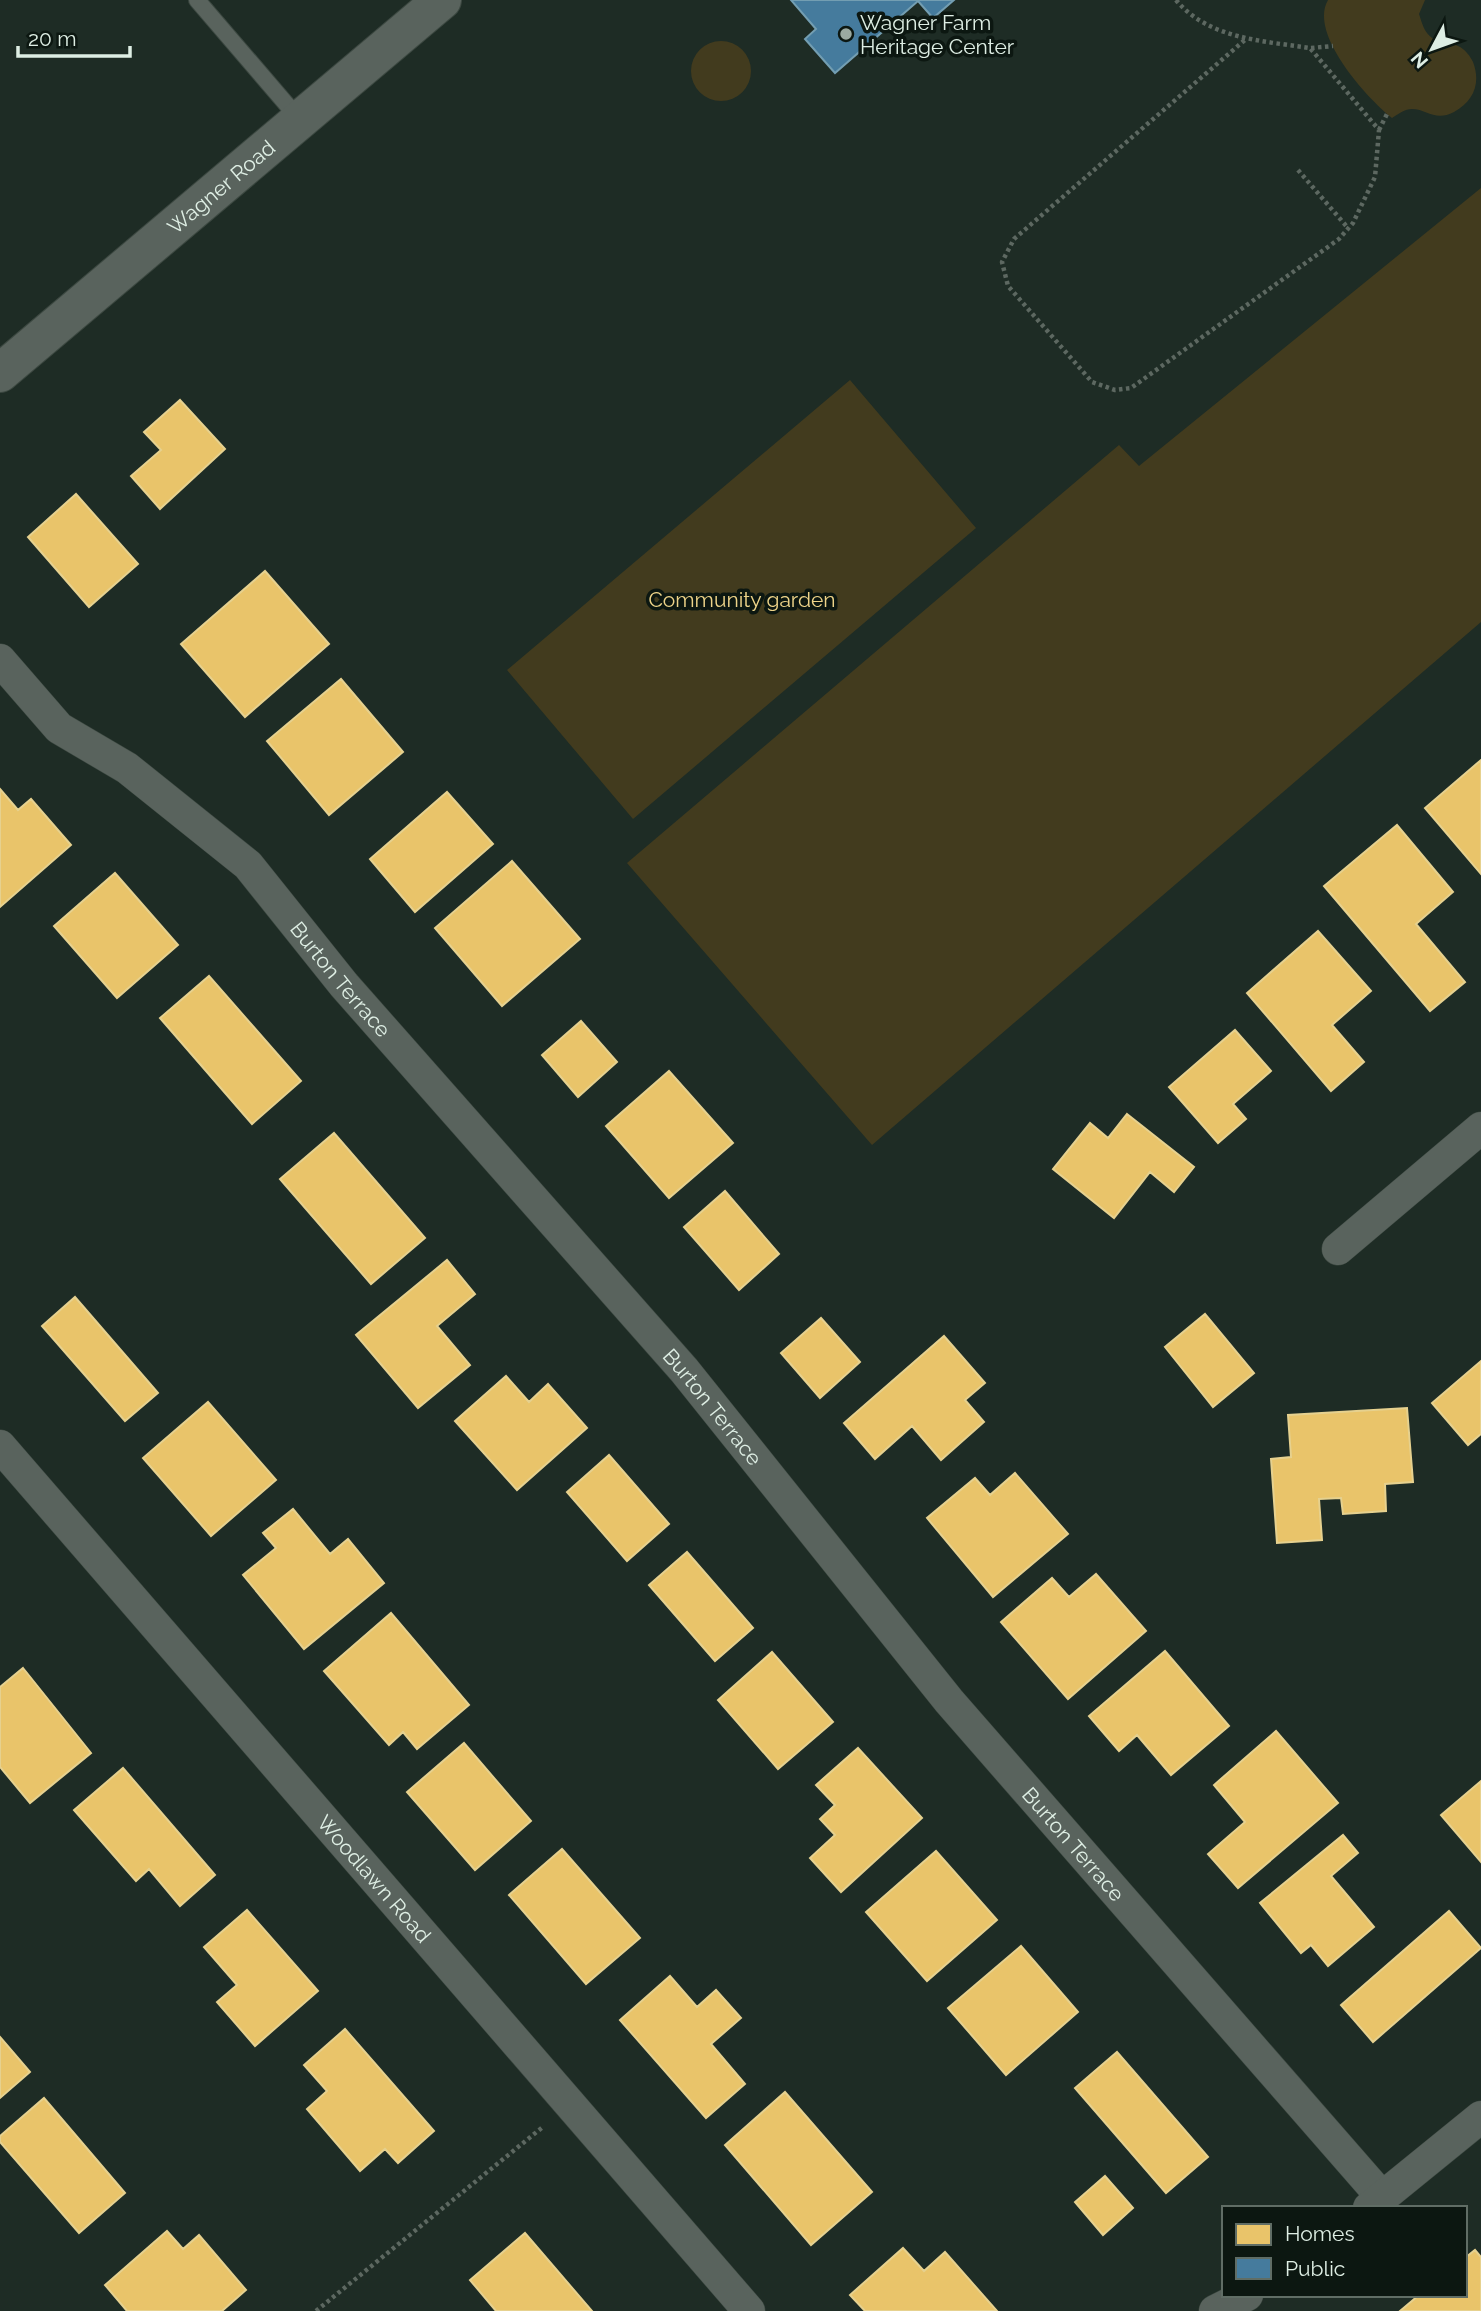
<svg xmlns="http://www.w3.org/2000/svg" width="1481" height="2311" font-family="Raleway,sans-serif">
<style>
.green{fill:#423b1e}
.homes{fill:#e9c46a;stroke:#e6d18f;stroke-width:2}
.public{fill:#457b9d;stroke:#739eb2;stroke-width:2}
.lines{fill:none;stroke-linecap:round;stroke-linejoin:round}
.service-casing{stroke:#3c4841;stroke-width:18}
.minor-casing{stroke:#3c4841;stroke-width:33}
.tertiary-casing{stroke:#3c4841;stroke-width:40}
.path{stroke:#5d6861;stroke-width:4.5;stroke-dasharray:3.5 3.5;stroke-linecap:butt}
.service{stroke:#59635d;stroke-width:16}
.minor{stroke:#59635d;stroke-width:32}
.tertiary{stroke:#59635d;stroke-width:38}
.poi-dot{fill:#9baaa1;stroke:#0c1711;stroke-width:2.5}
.labels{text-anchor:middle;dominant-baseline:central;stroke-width:7;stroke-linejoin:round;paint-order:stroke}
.poi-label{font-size:21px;fill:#deeee4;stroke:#0c1711;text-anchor:start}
.street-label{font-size:21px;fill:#deeee4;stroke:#0c1711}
.park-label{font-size:21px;fill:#eed489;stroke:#0c1711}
</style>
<rect width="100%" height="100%" fill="#1e2c25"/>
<path class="green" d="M1328,0H1425L1419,14C1422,23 1424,32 1432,38C1440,43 1450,42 1458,46C1465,49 1470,56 1473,62C1481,83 1474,101 1454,112C1435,122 1427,109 1412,109C1405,109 1398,114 1392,118C1368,99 1308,34 1328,0Z
M691 71a30 30 0 1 1 60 0a30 30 0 1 1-60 0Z
M1481,188V622L872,1145L627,863L1119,445L1139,466Z
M850,380L976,528L633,819L507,670Z"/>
<path class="homes" d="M180,400L225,449L160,509L131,476L161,450L144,432Z
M76,494L138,564L89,607L28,537Z
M265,571L329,644L245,717L181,644Z
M341,679L403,752L329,815L267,741Z
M1481,760V874L1425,808Z
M0,789L18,810L31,799L71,845L0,907Z
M447,792L493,844L415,912L370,859Z
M1397,825L1453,892L1416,924L1465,982L1430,1011L1324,886Z
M512,861L580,939L502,1006L435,928Z
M115,873L178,945L117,998L54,926Z
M1318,931L1371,991L1332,1025L1364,1062L1331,1091L1247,993Z
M209,976L301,1081L252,1124L160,1018Z
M581,1021L617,1062L578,1097L542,1055Z
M1235,1030L1271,1071L1233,1104L1246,1119L1218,1143L1169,1087Z
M669,1071L733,1143L669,1198L606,1126Z
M1127,1114L1194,1167L1174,1192L1150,1172L1114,1218L1053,1169L1090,1123L1108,1138Z
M334,1133L425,1238L371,1284L280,1179Z
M725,1191L779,1254L739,1290L684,1227Z
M447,1260L475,1294L437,1326L470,1365L418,1408L356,1335Z
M75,1297L158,1393L125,1421L42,1326Z
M1205,1314L1254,1373L1213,1407L1165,1347Z
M821,1318L860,1362L820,1398L781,1353Z
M944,1336L985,1383L965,1400L984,1422L941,1460L912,1426L875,1459L844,1423Z
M1481,1361V1434L1468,1445L1432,1403Z
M506,1376L529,1402L548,1384L587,1428L517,1490L455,1421Z
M208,1402L276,1480L211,1536L143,1458Z
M1407,1408L1413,1482L1385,1484L1386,1511L1343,1514L1341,1498L1319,1499L1322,1540L1277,1543L1271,1459L1291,1457L1288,1415Z
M609,1455L669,1524L627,1561L567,1492Z
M1015,1473L1068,1534L993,1597L927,1518L975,1478L990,1495Z
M293,1509L330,1554L348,1539L384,1583L304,1649L243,1575L276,1548L263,1533Z
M687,1552L753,1628L715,1661L649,1585Z
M1096,1574L1146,1631L1068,1699L1001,1622L1052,1578L1069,1597Z
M391,1613L469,1705L417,1749L403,1732L389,1745L324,1671Z
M1165,1651L1229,1726L1171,1775L1137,1735L1119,1751L1089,1716Z
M772,1652L833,1722L778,1769L718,1700Z
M23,1668L91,1753L30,1803L0,1767V1687Z
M1276,1731L1338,1803L1238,1888L1208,1854L1245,1822L1214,1785Z
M464,1743L531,1821L475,1870L407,1792Z
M858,1748L922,1818L841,1892L810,1858L835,1835L820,1819L835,1805L816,1785Z
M123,1768L215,1875L180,1906L149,1869L136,1881L74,1810Z
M1481,1781V1862L1441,1815Z
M1343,1835L1358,1853L1331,1876L1374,1927L1328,1966L1311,1945L1301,1953L1260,1903Z
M562,1849L640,1938L586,1984L509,1895Z
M936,1851L997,1920L927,1981L866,1912Z
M247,1910L318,1991L255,2046L217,2002L237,1985L204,1947Z
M1449,1911L1481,1948L1373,2042L1341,2005Z
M1021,1946L1078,2012L1006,2075L948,2008Z
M670,1976L697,2007L716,1990L741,2018L711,2044L745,2084L706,2118L620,2020Z
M345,2029L434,2131L398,2163L385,2149L360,2171L307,2109L327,2091L304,2065Z
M0,2037L30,2072L0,2098Z
M1117,2052L1208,2157L1166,2193L1075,2088Z
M785,2092L872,2192L811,2245L725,2145Z
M44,2098L125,2193L79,2233L0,2142V2136Z
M1105,2176L1133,2208L1103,2235L1075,2202Z
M167,2231L183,2249L199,2235L246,2290L222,2311H127L105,2285Z
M525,2233L592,2311H496L470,2280Z
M903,2248L924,2271L945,2252L997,2311H865L850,2295Z
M1475,2250L1481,2257V2311H1400L1419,2295H1465V2258Z"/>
<path class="public" d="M791,0H954L933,18L918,1L835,73L805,39L816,29Z"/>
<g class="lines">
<defs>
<path id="service" d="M197,0L300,120"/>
<g id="minor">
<path id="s1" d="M0,660L59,728L127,768L248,865L344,985L684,1370L949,1701L1382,2197"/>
<path d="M1338,1249L1481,1128"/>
<path id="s2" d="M0,1446L749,2311"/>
<path d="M1369,2208L1481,2117"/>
<path d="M1215,2311L1247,2295"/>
</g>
<g id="tertiary">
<path id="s3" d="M0,373L442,0"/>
</g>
</defs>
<use href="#service" class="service-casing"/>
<use href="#minor" class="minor-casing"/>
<use href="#tertiary" class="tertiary-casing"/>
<path class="path" d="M1176,0C1208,39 1264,41 1310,48L1379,130L1375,177L1353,223L1339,239L1131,388L1115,390L1092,382L1008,286L1002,262L1014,239L1246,39
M1311,48L1333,46
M1379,130L1387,114
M1298,170L1348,228
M316,2311L544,2126"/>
<use href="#service" class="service"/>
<use href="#minor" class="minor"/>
<use href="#tertiary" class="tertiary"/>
</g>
<circle class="poi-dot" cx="846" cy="34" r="7"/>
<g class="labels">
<g class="poi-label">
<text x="860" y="22">Wagner Farm<tspan x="860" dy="24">Heritage Center</tspan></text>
</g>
<g class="street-label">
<text stroke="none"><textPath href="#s3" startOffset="289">Wagner Road</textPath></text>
<text stroke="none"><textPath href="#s1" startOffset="471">Burton Terrace</textPath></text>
<text stroke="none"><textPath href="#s1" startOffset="1038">Burton Terrace</textPath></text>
<text stroke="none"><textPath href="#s1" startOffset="1605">Burton Terrace</textPath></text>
<text stroke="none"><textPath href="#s2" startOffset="572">Woodlawn Road</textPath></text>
</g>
<g class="park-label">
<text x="742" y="599">Community garden</text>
</g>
</g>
<rect x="1222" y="2206" width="245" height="91" fill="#0c1711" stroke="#606d65" stroke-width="2"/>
<rect x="1236" y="2224" width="35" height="21" fill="#e9c46a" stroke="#606d65" stroke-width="2"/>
<text x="1285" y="2241" font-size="21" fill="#deeee4">Homes</text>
<rect x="1236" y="2258" width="35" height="21" fill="#457b9d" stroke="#606d65" stroke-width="2"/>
<text x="1285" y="2276" font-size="21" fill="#deeee4">Public</text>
<g transform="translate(1432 49) rotate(229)" stroke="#0c1711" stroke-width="5" paint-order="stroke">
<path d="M0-5L12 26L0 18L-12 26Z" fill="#deeee4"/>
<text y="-10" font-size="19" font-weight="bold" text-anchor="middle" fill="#deeee4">N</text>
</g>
<path d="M18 46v10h112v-10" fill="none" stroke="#deeee4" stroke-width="3.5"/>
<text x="28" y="46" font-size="21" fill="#deeee4" stroke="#0c1711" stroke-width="5" paint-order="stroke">20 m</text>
</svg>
